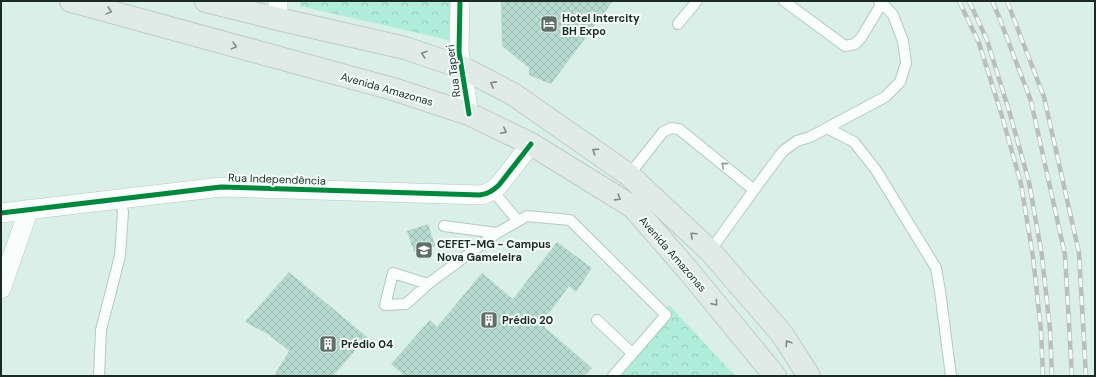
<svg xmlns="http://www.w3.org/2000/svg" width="1096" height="377" font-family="'DM Sans',sans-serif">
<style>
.forest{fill:url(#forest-crowns)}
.building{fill:url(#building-cross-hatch)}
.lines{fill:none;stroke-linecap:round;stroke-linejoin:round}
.lane-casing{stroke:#b6c8c2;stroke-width:12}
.street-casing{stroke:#b6c8c2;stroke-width:20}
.primary-casing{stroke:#c0cbc7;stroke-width:24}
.lane{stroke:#f9fdfc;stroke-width:10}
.street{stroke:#f9fdfc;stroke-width:19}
.primary{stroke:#e0eae7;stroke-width:22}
.rail-casing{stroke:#babfbe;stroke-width:4.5}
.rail{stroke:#f5fdfa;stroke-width:3;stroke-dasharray:9;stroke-linecap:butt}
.cycleway-casing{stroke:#f5fdfa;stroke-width:8}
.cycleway{stroke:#00873e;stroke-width:5}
.oneway{stroke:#7e8a86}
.oneway2{stroke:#959e9b}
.labels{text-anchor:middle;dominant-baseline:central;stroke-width:4;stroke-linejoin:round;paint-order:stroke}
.poi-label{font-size:11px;font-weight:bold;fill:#1b2a25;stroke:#f5fdfa;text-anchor:start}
.street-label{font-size:11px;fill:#1b2a25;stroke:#f5fdfa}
</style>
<defs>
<pattern id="forest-crowns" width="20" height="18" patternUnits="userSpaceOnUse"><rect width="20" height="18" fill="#afedda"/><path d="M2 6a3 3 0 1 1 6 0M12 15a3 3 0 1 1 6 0" fill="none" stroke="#96cbbb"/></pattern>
<pattern id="building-cross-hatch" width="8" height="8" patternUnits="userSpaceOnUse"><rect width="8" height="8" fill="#b6dacf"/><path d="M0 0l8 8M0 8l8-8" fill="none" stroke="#9cbbb2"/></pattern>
</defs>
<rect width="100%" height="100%" fill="#d9efe8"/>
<path class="forest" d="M300,1H451L449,40L300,6Z
M669,305L735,376H613Z"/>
<path class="building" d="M501,1H613L551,84L529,75V68L502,46Z
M428,224L435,246L414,252L407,231Z
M557,242L592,268L576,292L569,286L541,324L592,368L584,376H405L391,364L430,320L437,327L482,273L513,299Z
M289,272L367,337L333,376H274L289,351L268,334L245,322Z"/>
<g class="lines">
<defs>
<path id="lane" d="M784,1L845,46L855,44L861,38L882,3
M678,24L697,1
M827,128L854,142L876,170L936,268L940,291L951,376
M629,175L663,132L671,128L679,129L754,190
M493,191L518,221
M444,226L497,233L527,216L570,220L666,315L613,376
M710,251L754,190L783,151L797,141L810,137L885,97L900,82L906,63L903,41L893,15L882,3L879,1
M428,284L393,273L385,305L406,304L428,284L497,233
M597,320L632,353
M99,376L101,330L120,256L123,212L120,199"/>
<path id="street" d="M460,1L459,52L469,114
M278,19V1
M1,213L221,187L480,195C488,194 493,191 499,185L531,144
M1,289L29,209"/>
<path id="primary" d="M71,1L393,89L469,114L531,144L633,207L687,269L775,376
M206,1L278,19L405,48L461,67L513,94L629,175L710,251L782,334L809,376"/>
</defs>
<use href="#lane" class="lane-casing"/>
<use href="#street" class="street-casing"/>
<use href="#primary" class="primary-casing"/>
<use href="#lane" class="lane"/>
<use href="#street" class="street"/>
<use href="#primary" class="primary"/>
<defs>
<path id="rail" d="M959,1L979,43L1002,116L1021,184L1033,257L1041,331L1043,376
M969,1L987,40L1010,114L1029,182L1042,256L1050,330L1052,376
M992,1L999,17L1031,101L1065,255L1072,376
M1007,1L1044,97L1079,253L1086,376"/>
</defs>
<use href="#rail" class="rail-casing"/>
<use href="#rail" class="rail"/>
<defs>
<path id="cycleway" d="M460,1L459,52L469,114
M1,213L221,187L480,195C488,194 493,191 499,185L531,144"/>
</defs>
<use href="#cycleway" class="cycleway-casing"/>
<use href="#cycleway" class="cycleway"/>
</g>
<defs><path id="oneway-chevron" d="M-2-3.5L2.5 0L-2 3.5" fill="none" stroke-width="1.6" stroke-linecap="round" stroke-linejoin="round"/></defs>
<g class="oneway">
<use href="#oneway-chevron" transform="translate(109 11) rotate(15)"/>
<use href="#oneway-chevron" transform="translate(234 46) rotate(15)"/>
<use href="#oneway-chevron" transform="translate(424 54) rotate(-161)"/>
<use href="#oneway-chevron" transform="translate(493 84) rotate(-152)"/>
<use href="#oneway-chevron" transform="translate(504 131) rotate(26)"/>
<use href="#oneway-chevron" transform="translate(595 151) rotate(-146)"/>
<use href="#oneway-chevron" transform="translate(618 198) rotate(32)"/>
<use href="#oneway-chevron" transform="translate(693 235) rotate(-137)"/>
<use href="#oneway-chevron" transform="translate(715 303) rotate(51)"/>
<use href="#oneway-chevron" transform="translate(788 343) rotate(-123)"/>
</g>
<use class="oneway2" href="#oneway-chevron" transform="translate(724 165) rotate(-140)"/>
<defs>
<symbol id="hotel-square" viewBox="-11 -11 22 22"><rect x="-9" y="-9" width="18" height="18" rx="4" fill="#5e6f69" stroke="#f5fdfa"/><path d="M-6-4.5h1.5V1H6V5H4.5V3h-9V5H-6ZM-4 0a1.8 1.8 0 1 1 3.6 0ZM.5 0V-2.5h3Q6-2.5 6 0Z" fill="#fff"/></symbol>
<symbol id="university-square" viewBox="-11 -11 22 22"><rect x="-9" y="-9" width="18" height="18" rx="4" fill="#5e6f69" stroke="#f5fdfa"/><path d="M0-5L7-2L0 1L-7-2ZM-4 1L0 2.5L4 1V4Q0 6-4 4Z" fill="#fff"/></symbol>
<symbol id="building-square" viewBox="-11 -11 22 22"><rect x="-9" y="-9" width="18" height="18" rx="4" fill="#5e6f69" stroke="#f5fdfa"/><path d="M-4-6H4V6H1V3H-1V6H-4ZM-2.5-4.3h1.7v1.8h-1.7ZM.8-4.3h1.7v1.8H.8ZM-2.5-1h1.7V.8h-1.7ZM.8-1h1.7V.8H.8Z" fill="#fff"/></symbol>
</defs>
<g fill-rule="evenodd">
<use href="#hotel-square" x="539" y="14" width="20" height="20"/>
<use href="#university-square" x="414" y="240" width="20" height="20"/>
<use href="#building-square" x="479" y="310" width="20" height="20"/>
<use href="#building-square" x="318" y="334" width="20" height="20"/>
</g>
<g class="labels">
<g class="poi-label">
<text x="562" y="18">Hotel Intercity<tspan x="562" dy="13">BH Expo</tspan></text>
<text x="437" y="244">CEFET-MG - Campus<tspan x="437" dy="13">Nova Gameleira</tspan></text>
<text x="502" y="320">Prédio 20</text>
<text x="341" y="344">Prédio 04</text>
</g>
<g class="street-label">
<text transform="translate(453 71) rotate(-97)">Rua Taperi</text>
<text transform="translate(387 89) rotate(16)">Avenida Amazonas</text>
<text transform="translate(277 179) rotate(2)">Rua Independência</text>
<text transform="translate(673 254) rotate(49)">Avenida Amazonas</text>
</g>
</g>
<rect width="1096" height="377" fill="none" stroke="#1b2a25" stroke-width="4"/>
</svg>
